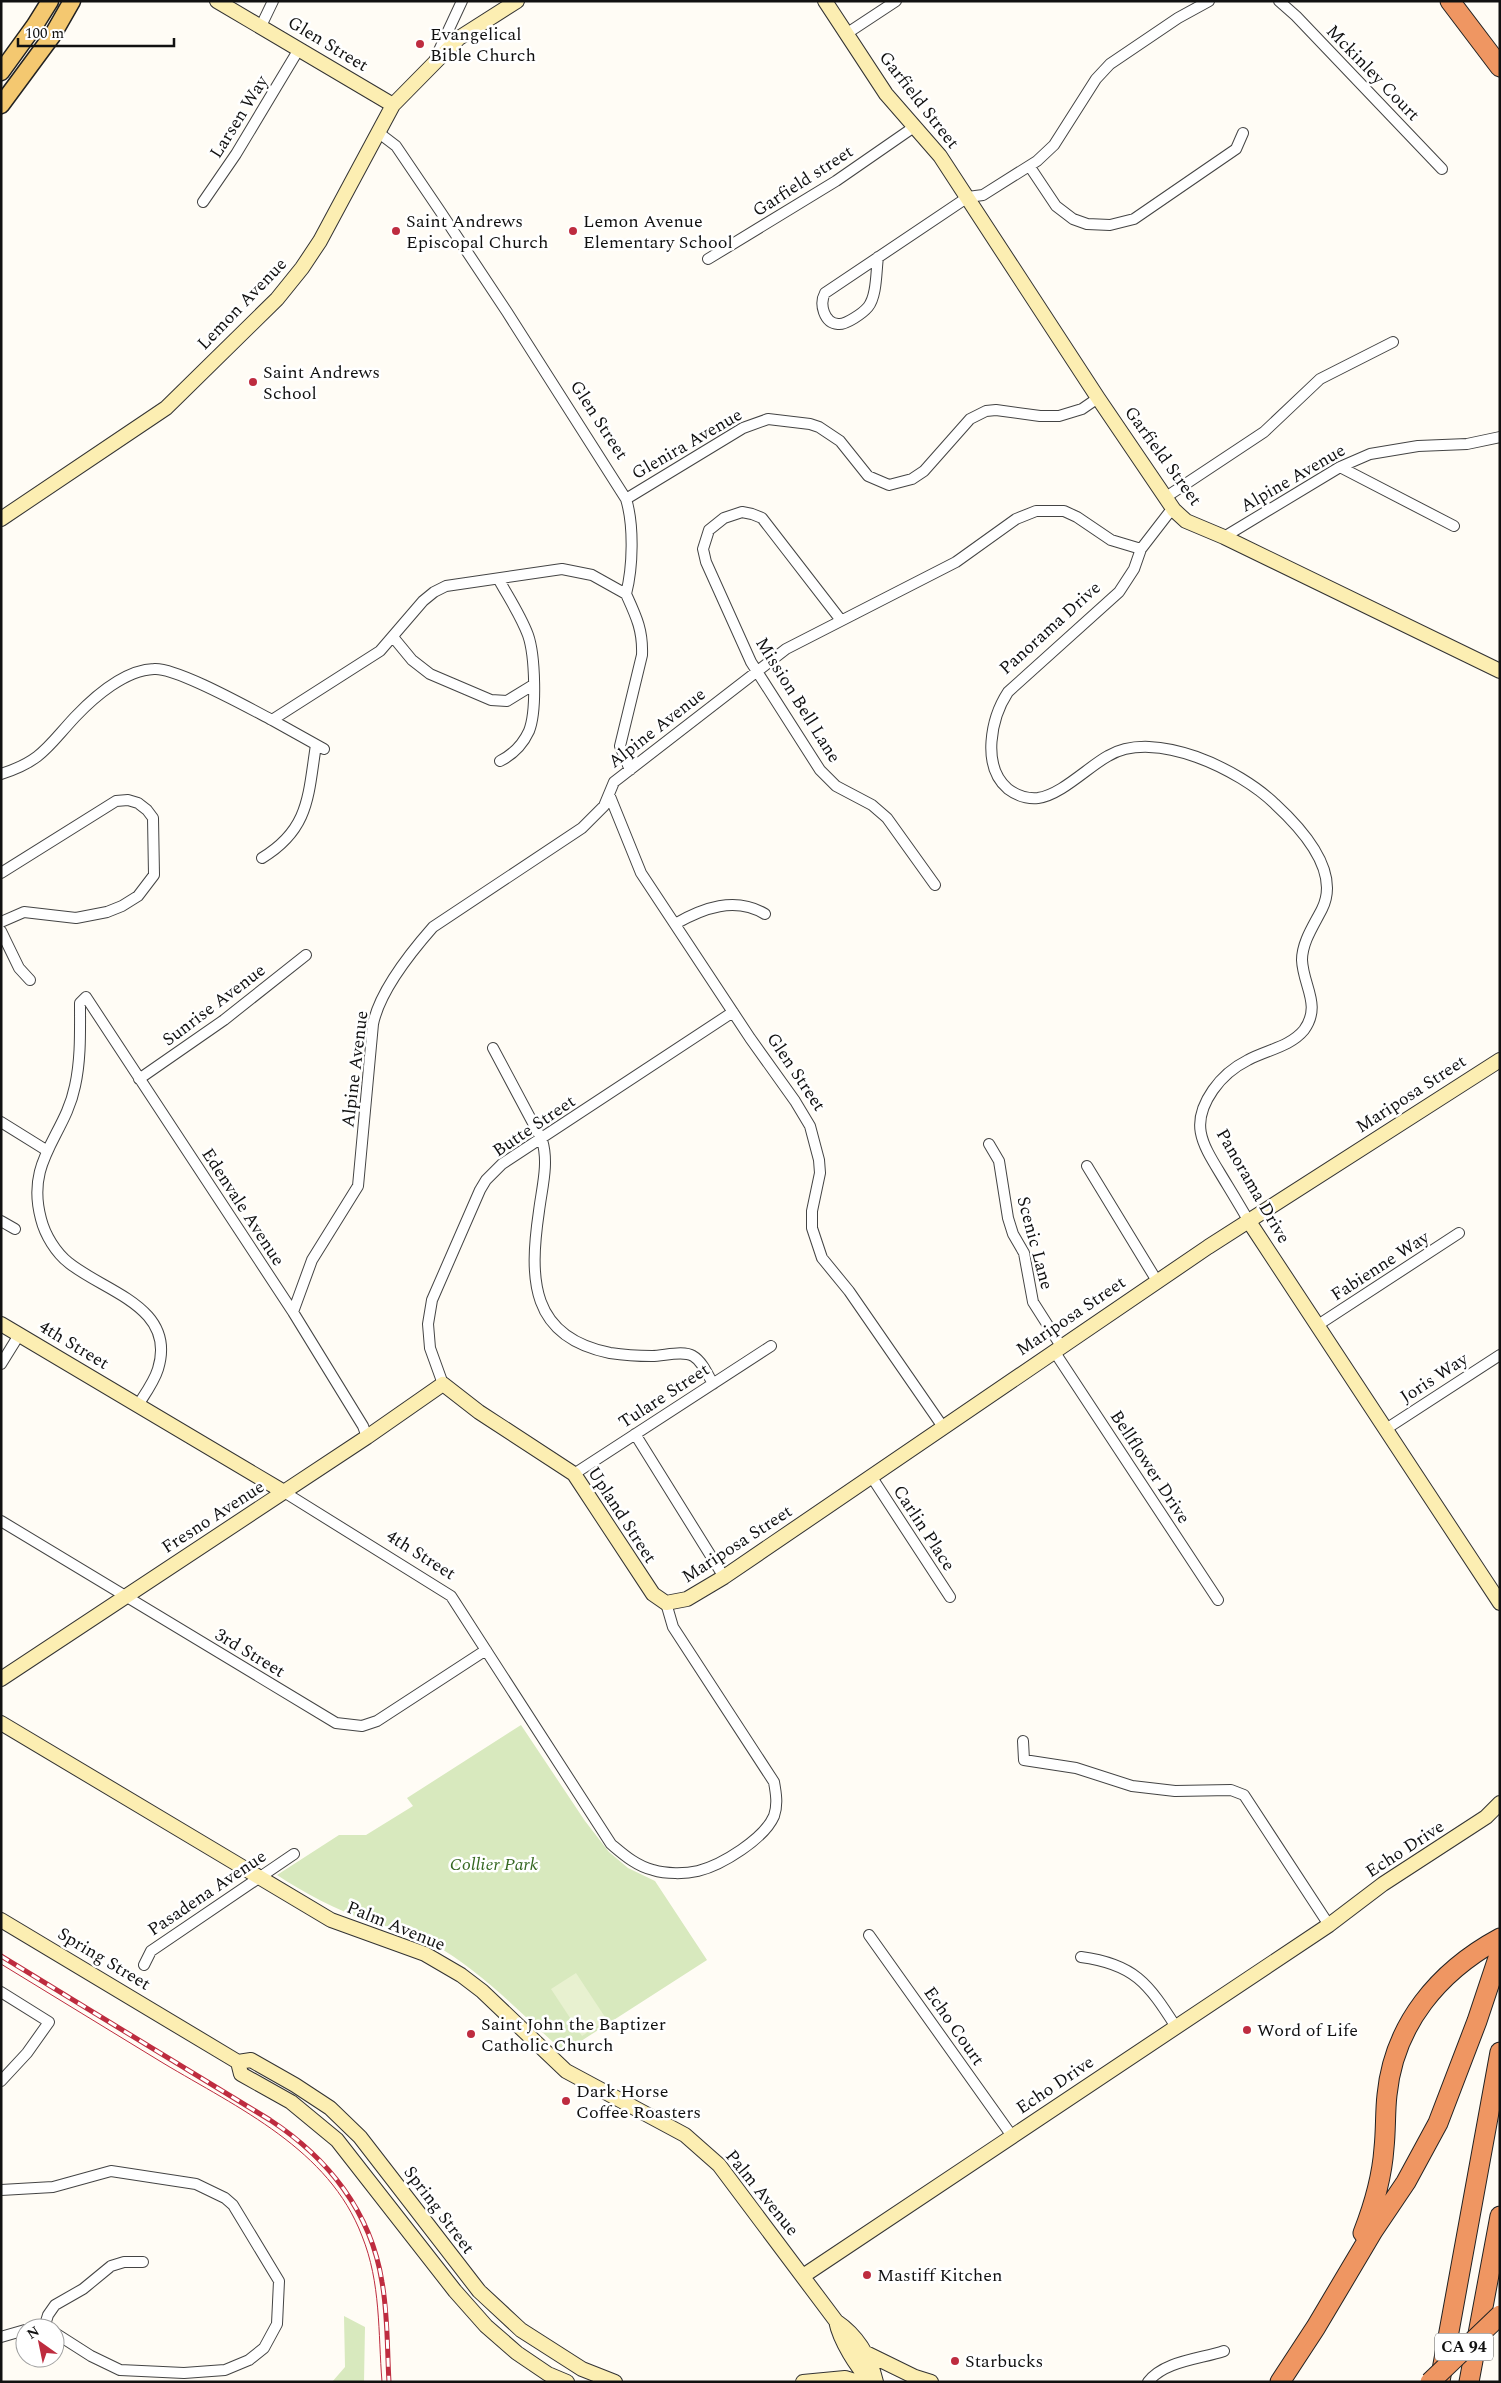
<svg xmlns="http://www.w3.org/2000/svg" width="1501" height="2383" font-family="Spectral,serif">
<style>
.green{fill:#d8e9be}
.pitch{fill:#e8f1d0}
.lines{fill:none;stroke-linecap:round;stroke-linejoin:round}
.street-casing{stroke:#444;stroke-width:12}
.secondary-casing{stroke:#333;stroke-width:16}
.primary-casing{stroke:#222;stroke-width:19}
.highway-casing{stroke:#222;stroke-width:21}
.street{stroke:#fff;stroke-width:10}
.secondary{stroke:#fceeb2;stroke-width:14}
.primary{stroke:#f4c870;stroke-width:16}
.highway{stroke:#ef9662;stroke-width:19}
.tram{stroke:#be2c3f;stroke-width:1}
.rail-casing{stroke:#be2c3f;stroke-width:5}
.rail{stroke:#fff;stroke-width:3;stroke-dasharray:9;stroke-linecap:butt}
.highway-bridge-casing{stroke:#222;stroke-width:21;stroke-linecap:butt}
.highway-bridge{stroke:#ef9662;stroke-width:19}
.poi-dot{fill:#be2c3f;stroke:#fff;stroke-width:2}
.labels{text-anchor:middle;dominant-baseline:central;stroke-width:5;stroke-linejoin:round;paint-order:stroke}
.shield{fill:#fff;stroke:#585858;stroke-width:1}
.shield-label{font-size:16px;font-weight:bold;fill:#111}
.poi-label{font-size:18px;fill:#111;stroke:#fff;text-anchor:start}
.street-label{font-size:18px;fill:#111;stroke:#fff}
.park-label{font-size:18px;font-style:italic;fill:#366822;stroke:#fff}
</style>
<rect width="100%" height="100%" fill="#fffcf5"/>
<path class="green" d="M521,1725L585,1821L609,1852L628,1868L655,1881L707,1960L564,2052C522,2015 482,1971 433,1944C412,1932 390,1928 368,1921C335,1909 306,1894 277,1875L339,1835H366L413,1806L407,1798Z
M344,2316L365,2327L364,2382H332L345,2367Z"/>
<path class="pitch" d="M576,1973L607,2020L582,2036L551,1989Z"/>
<g class="lines">
<defs>
<path id="street" d="M1279,1L1296,16L1442,169
M261,26L273,1
M846,34L896,1
M435,59L462,1
M379,133L396,146L440,211L507,312L626,499C634,525 633,567 626,594C636,616 643,630 642,655L620,746L630,770
M1030,167L1056,206L1073,219L1087,224L1110,225L1134,219L1201,173L1236,149L1243,133
M203,202L236,154L299,49
M878,257C876,271 877,296 868,307C863,313 846,325 838,324C824,323 819,304 825,293L968,197L983,195L1037,161L1054,145L1096,79L1110,64L1178,18L1209,1
M708,259L836,181L914,127
M1340,467L1454,526
M1166,497L1264,432L1320,379L1393,342
M626,499L743,428L768,419L810,424L819,427L840,441L868,476L889,485L912,479L924,471L970,419L986,411L996,410L1040,416H1059L1082,409L1098,398
M1174,510L1168,514L1141,549L1134,569L1119,592L1008,692C991,718 981,766 1008,789C1016,795 1027,799 1038,798C1061,795 1088,767 1108,756C1155,728 1240,770 1275,804C1301,828 1341,871 1322,909C1314,925 1302,942 1302,960C1303,986 1322,1005 1304,1030C1290,1047 1266,1050 1248,1060C1234,1067 1222,1077 1213,1090C1190,1123 1201,1142 1220,1173C1229,1188 1239,1204 1248,1220
M1224,537L1340,467L1370,454L1418,446L1467,444L1500,437
M499,580C509,598 521,616 528,635C535,655 537,711 529,731C523,744 512,755 500,761
M840,619L762,518L752,514L742,512L724,518L709,530L703,549L706,562L751,662L820,770L836,786L872,805L887,818L935,885
M393,637L412,660L430,674L491,700L507,701L533,685
M272,720L324,749
M1,774C42,761 48,746 75,717C94,697 125,670 154,669C176,667 249,708 272,720L380,651L423,601L434,592L446,586L562,569L592,575L626,594
M609,794L641,873L750,1038L795,1101L810,1126L819,1160L820,1173L812,1211V1228L822,1258L849,1291L943,1427
M262,858C310,829 308,795 316,745
M1,873L116,801L128,800L138,803L147,810L153,818L154,875L138,896L122,906L107,912L76,918L24,912L1,922
M675,924C703,908 735,896 765,914
M1,931L19,968L30,980
M493,1048L542,1140C549,1163 542,1187 539,1211C529,1279 530,1337 610,1353C623,1355 639,1356 652,1356C664,1356 683,1350 693,1356C702,1361 708,1375 713,1384
M139,1079L224,1020L306,955
M1,1122L46,1150
M989,1144L999,1161L1008,1218L1013,1234L1024,1253L1033,1302L1061,1346
M1087,1166L1157,1281
M1,1221L15,1229
M293,1312L312,1260L358,1186L373,1024C380,990 411,952 433,927L582,828L604,806L614,782L786,649L956,562L1016,519L1036,511H1064L1077,517L1111,540L1141,549
M1318,1325L1459,1233
M1054,1351L1218,1600
M1,1364L19,1335
M443,1384L430,1348L428,1324L432,1300L480,1190L486,1180L502,1164L733,1012
M138,1405C145,1394 154,1382 158,1369C177,1307 105,1292 69,1263C56,1253 45,1235 41,1219C25,1160 65,1136 75,1086C81,1059 80,1031 80,1003L86,997L293,1312L363,1426L367,1437
M1386,1429L1500,1355
M635,1434L724,1577
M574,1474L771,1346
M871,1476L950,1597
M284,1492L451,1596L611,1844C623,1854 636,1866 653,1870C666,1874 685,1874 698,1871C722,1865 764,1839 774,1816C778,1805 776,1793 774,1782L673,1627L666,1603
M1,1521L336,1723L362,1726L377,1721L486,1650
M1023,1741L1024,1760L1076,1768L1132,1786L1175,1791L1231,1790L1244,1795L1329,1925
M869,1935L1012,2136
M1081,1957C1134,1964 1148,1983 1176,2027
M144,1965L151,1951L294,1854
M1,1992L49,2022L27,2053L1,2081
M1,2190L53,2187L111,2171L196,2184L225,2198L233,2205L279,2281L277,2324L264,2348L249,2360L225,2370L184,2373L120,2370L91,2356L55,2333
M44,2328L48,2315L55,2305L83,2289L111,2266L124,2262H143
M1,2337L25,2330
M1148,2382C1164,2361 1200,2359 1224,2351"/>
<path id="secondary" d="M217,1L393,105
M825,1L886,94L940,156L1098,398L1174,510L1186,521L1224,537L1500,671
M1,519L166,408L277,299L302,268L320,241L393,105L459,38L517,1
M1248,1220L1500,1603
M1,1324L284,1492
M1,1679L367,1437L443,1384L479,1412L574,1474L653,1594L666,1603L687,1599L724,1577L1208,1247L1500,1060
M1,1723L331,1920L425,1954L461,1975L482,1991L566,2071L685,2135L719,2165L836,2321C858,2336 870,2356 876,2382
M1,1920L238,2062L251,2060L295,2085L330,2108L360,2137L479,2291L521,2330L582,2369L615,2382
M238,2062L241,2074L291,2102L337,2140L455,2291L486,2326L517,2353L548,2374L567,2382
M803,2276L1329,1925L1383,1884L1486,1817L1500,1803
M836,2321C840,2341 857,2368 871,2382
M866,2353L915,2377L931,2382
M803,2382L845,2378L858,2382"/>
<path id="primary" d="M1,72L35,25L50,1
M1,105L52,36L72,1"/>
<path id="highway" d="M1450,1L1500,67
M1363,2233C1374,2205 1382,2177 1384,2148C1386,2130 1385,2112 1387,2095C1394,2024 1439,1971 1500,1938
M1440,2381L1500,2052
M1280,2382L1316,2327L1373,2231L1406,2182L1438,2123L1477,2021L1500,1952
M1469,2382L1500,2216"/>
</defs>
<use href="#street" class="street-casing"/>
<use href="#secondary" class="secondary-casing"/>
<use href="#primary" class="primary-casing"/>
<use href="#highway" class="highway-casing"/>
<use href="#street" class="street"/>
<use href="#secondary" class="secondary"/>
<use href="#primary" class="primary"/>
<use href="#highway" class="highway"/>
<path class="tram" d="M1,1964C55,1997 109,2030 163,2063C238,2108 329,2149 362,2236C381,2283 378,2332 382,2382"/>
<defs>
<path id="rail" d="M1,1956L270,2120C328,2158 371,2212 382,2282C388,2315 387,2349 389,2382"/>
</defs>
<use href="#rail" class="rail-casing"/>
<use href="#rail" class="rail"/>
<defs>
<path id="highway-bridge" d="M1430,2382L1500,2315"/>
</defs>
<use href="#highway-bridge" class="highway-bridge-casing"/>
<use href="#highway-bridge" class="highway-bridge"/>
</g>
<g class="poi-dot">
<circle cx="420" cy="44" r="5"/>
<circle cx="396" cy="231" r="5"/>
<circle cx="573" cy="231" r="5"/>
<circle cx="253" cy="382" r="5"/>
<circle cx="1247" cy="2030" r="5"/>
<circle cx="471" cy="2034" r="5"/>
<circle cx="566" cy="2101" r="5"/>
<circle cx="867" cy="2275" r="5"/>
<circle cx="955" cy="2361" r="5"/>
</g>
<g class="labels">
<rect class="shield" x="1435" y="2333.5" width="58" height="27" rx="4"/>
<g class="shield-label">
<text x="1464" y="2347">CA 94</text>
</g>
<g class="poi-label">
<text x="430" y="34">Evangelical<tspan x="430" dy="21">Bible Church</tspan></text>
<text x="406" y="221">Saint Andrews<tspan x="406" dy="21">Episcopal Church</tspan></text>
<text x="583" y="221">Lemon Avenue<tspan x="583" dy="21">Elementary School</tspan></text>
<text x="263" y="372">Saint Andrews<tspan x="263" dy="21">School</tspan></text>
<text x="481" y="2024">Saint John the Baptizer<tspan x="481" dy="21">Catholic Church</tspan></text>
<text x="1257" y="2030">Word of Life</text>
<text x="576" y="2091">Dark Horse<tspan x="576" dy="21">Coffee Roasters</tspan></text>
<text x="877" y="2275">Mastiff Kitchen</text>
<text x="965" y="2361">Starbucks</text>
</g>
<g class="street-label">
<text transform="translate(328 44) rotate(31)">Glen Street</text>
<text transform="translate(1373 73) rotate(46)">Mckinley Court</text>
<text transform="translate(919 100) rotate(52)">Garfield Street</text>
<text transform="translate(239 117) rotate(-58)">Larsen Way</text>
<text transform="translate(803 181) rotate(-33)">Garfield street</text>
<text transform="translate(242 304) rotate(-46)">Lemon Avenue</text>
<text transform="translate(599 420) rotate(57)">Glen Street</text>
<text transform="translate(687 444) rotate(-30)">Glenira Avenue</text>
<text transform="translate(1163 456) rotate(54)">Garfield Street</text>
<text transform="translate(1293 478) rotate(-30)">Alpine Avenue</text>
<text transform="translate(1050 628) rotate(-42)">Panorama Drive</text>
<text transform="translate(798 700) rotate(58)">Mission Bell Lane</text>
<text transform="translate(657 728) rotate(-38)">Alpine Avenue</text>
<text transform="translate(214 1005) rotate(-37)">Sunrise Avenue</text>
<text transform="translate(355 1069) rotate(-83)">Alpine Avenue</text>
<text transform="translate(796 1072) rotate(56)">Glen Street</text>
<text transform="translate(1411 1094) rotate(-33)">Mariposa Street</text>
<text transform="translate(534 1126) rotate(-34)">Butte Street</text>
<text transform="translate(1253 1186) rotate(60)">Panorama Drive</text>
<text transform="translate(243 1207) rotate(57)">Edenvale Avenue</text>
<text transform="translate(1035 1243) rotate(75)">Scenic Lane</text>
<text transform="translate(1380 1266) rotate(-33)">Fabienne Way</text>
<text transform="translate(1071 1316) rotate(-34)">Mariposa Street</text>
<text transform="translate(74 1345) rotate(31)">4th Street</text>
<text transform="translate(1434 1378) rotate(-33)">Joris Way</text>
<text transform="translate(664 1396) rotate(-33)">Tulare Street</text>
<text transform="translate(1150 1467) rotate(57)">Bellflower Drive</text>
<text transform="translate(622 1515) rotate(57)">Upland Street</text>
<text transform="translate(213 1517) rotate(-33)">Fresno Avenue</text>
<text transform="translate(924 1528) rotate(57)">Carlin Place</text>
<text transform="translate(737 1544) rotate(-33)">Mariposa Street</text>
<text transform="translate(421 1555) rotate(32)">4th Street</text>
<text transform="translate(250 1653) rotate(31)">3rd Street</text>
<text transform="translate(1405 1849) rotate(-33)">Echo Drive</text>
<text transform="translate(207 1893) rotate(-34)">Pasadena Avenue</text>
<text transform="translate(396 1926) rotate(22)">Palm Avenue</text>
<text transform="translate(104 1959) rotate(31)">Spring Street</text>
<text transform="translate(954 2026) rotate(55)">Echo Court</text>
<text transform="translate(1055 2085) rotate(-34)">Echo Drive</text>
<text transform="translate(762 2193) rotate(51)">Palm Avenue</text>
<text transform="translate(439 2210) rotate(53)">Spring Street</text>
</g>
<g class="park-label">
<text x="494" y="1864">Collier Park</text>
</g>
</g>
<rect width="1501" height="2383" fill="none" stroke="#111111" stroke-width="5"/>
<g transform="translate(40 2343) rotate(327)"><circle r="24" fill="#ffffff" stroke="#a0a0a0"/>
<path d="M0-4L9 19L0 12L-9 19Z" fill="#be2c3f"/>
<text y="-8" font-size="14" font-weight="bold" text-anchor="middle" fill="#111111">N</text>
</g>
<path d="M18 38v8h156v-8" fill="none" stroke="#111111" stroke-width="2.5"/>
<text x="25" y="38" font-size="15" fill="#111111" stroke="#ffffff" stroke-width="4" paint-order="stroke">100 m</text>
</svg>
